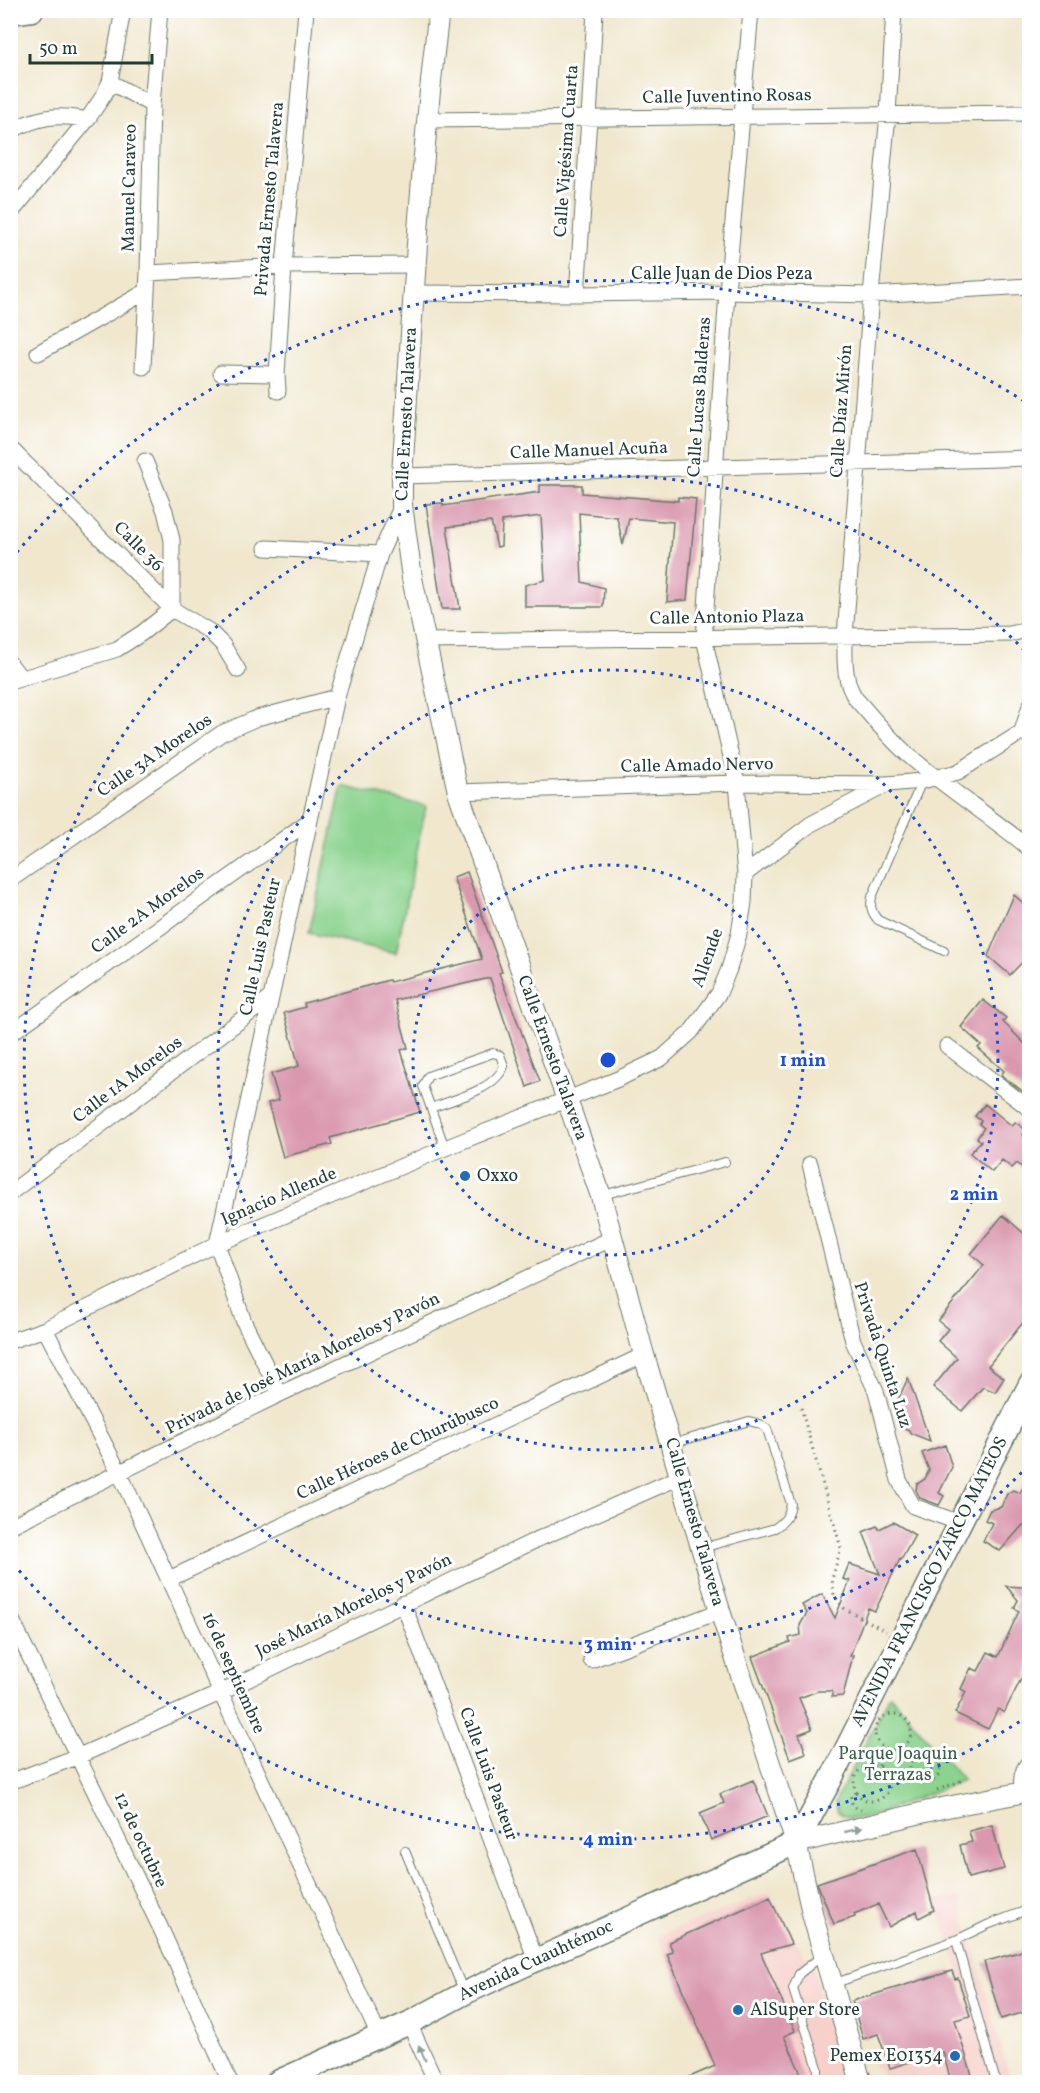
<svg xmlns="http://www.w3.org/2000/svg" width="1040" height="2093" font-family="Vollkorn,serif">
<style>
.built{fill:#f7d0ca}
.green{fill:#8bd38e;stroke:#558861;stroke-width:1.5}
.building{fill:#da98af}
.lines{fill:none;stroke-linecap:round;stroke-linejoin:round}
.service-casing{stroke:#68786a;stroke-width:10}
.minor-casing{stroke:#68786a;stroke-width:17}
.tertiary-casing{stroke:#68786a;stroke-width:22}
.secondary-casing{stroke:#68786a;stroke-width:25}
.path{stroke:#68786a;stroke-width:3;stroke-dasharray:1.5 4.5;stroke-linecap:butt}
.service{stroke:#fff;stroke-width:8}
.minor{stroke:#fff;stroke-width:15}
.tertiary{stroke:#fff;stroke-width:20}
.secondary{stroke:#fff;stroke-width:22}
.oneway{fill:#8f9e9a}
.ring{fill:none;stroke:#1d4ed8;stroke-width:3;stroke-dasharray:3 6}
.poi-dot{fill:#1f6fb2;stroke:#fff;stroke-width:2}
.labels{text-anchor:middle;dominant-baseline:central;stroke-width:6;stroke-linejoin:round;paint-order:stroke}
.street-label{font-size:18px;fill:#1f3d34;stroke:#fff}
.poi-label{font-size:18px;fill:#1f3d34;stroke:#fff;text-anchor:start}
.park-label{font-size:18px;fill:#3a624a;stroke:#fff}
.centre{fill:#1d4ed8;stroke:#fff;stroke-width:3}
.ring-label{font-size:18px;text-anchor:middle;font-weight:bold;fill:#1d4ed8;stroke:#fff;stroke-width:6;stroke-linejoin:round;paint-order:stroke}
</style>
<rect width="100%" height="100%" fill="#fff"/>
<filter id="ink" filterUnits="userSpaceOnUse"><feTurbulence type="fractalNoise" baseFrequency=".0167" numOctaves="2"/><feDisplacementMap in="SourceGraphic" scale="12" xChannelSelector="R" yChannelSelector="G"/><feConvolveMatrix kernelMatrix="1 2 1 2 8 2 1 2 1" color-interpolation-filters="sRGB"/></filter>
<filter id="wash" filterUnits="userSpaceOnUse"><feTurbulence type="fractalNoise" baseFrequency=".008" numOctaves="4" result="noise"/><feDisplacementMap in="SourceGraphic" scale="24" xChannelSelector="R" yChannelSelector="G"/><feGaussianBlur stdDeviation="1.35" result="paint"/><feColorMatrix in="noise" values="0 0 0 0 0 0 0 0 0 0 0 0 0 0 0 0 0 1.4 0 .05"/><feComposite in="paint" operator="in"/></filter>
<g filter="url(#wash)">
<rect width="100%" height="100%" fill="#f0e7cd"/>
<path class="built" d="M769,1893L815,1973L845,2082H675L714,2067L657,1936Z
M959,1898L1011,2082H889L873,2064L929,2045L923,2017L969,2002L935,1899Z"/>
<path class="green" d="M342,786L426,806L396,953L309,933Z
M890,1695L963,1780L875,1815C861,1818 850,1822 838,1812L835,1802Z"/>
<g id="blocks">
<path class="building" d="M540,485H582V493L678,501V497L696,499L687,600L667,602L673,522L629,518L623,545L617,517L579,513L582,582L604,588L603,607H525V585L545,580L541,516L502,521L501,546L497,547L491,522L447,527L460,609H442L426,504L443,503V506L540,492Z
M467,872L502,972L499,973L540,1081L527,1087L490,978L395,1000L408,1048L401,1050L420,1112L330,1138L332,1144L283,1157L268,1103L279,1100L271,1074L299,1066L284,1013L305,1007L304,1003L389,980L390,982L482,959L453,877Z
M1014,895L1029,908V950L1026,955L1027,957L1010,975L988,956Z
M983,1000L1006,1018L1003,1022L1029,1048V1096L1001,1075L1004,1071L978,1048L981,1045L961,1027Z
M985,1104L1012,1126L1015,1122L1026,1130L1022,1135L1029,1141V1174L1017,1163L1012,1168L1002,1160L992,1172L970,1153L981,1141L977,1138L984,1128L979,1124L981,1121L975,1116Z
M1003,1215L1029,1238V1315L988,1366L1004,1378L995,1392L983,1387L962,1411L933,1387L957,1358L938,1341L948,1329L938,1321L984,1265L971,1254Z
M908,1378L930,1441L910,1433L909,1430L898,1425L902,1417L898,1415L901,1406L896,1404Z
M945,1445L952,1467L939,1493L944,1496L939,1505L920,1498L916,1490L917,1484L925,1479L929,1470L922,1453Z
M1029,1477V1528L1023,1525L1000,1551L983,1541L992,1523L985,1520L990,1510L1001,1507L1007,1494L1013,1490L1020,1493Z
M893,1522L915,1535L901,1560L900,1559L875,1611L868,1608L850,1656L853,1655L843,1696L832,1697V1691H818L799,1698L812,1729L799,1734L806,1753L790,1759L752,1657L790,1642L789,1638L801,1635L800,1625L807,1613L802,1605L822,1594L835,1618L850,1581L843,1579L849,1564L880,1574L863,1532L877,1526L879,1529Z
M1029,1574V1681L1022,1677L1004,1713L998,1709L988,1729L955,1713L966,1692L961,1689L971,1668L978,1671L988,1652L998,1657L1019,1611L1014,1608L1018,1600L1006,1586L1023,1587Z
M753,1780L768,1816L711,1840L700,1813L724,1803L720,1794Z
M992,1825L1004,1869L968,1878L960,1845L972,1842L969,1831Z
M917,1849L934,1910L919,1918L917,1911L889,1927L878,1904L854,1914L855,1917L834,1924L817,1883Z
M770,1897L791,1944L761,1953L795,2031L784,2036L803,2078L793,2082H678L715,2066L667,1954L673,1952L669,1942Z
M1029,1949V2011L1001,2019L984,1962Z
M952,1971L955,1979L958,1978L970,2016L955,2020L974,2082H951L943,2052L890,2068L878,2034L863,2039L852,2001Z"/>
</g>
</g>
<g filter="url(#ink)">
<use href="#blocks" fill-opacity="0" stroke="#68786a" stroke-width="1.5"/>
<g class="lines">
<defs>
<path id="service" d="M922,781L872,897C870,906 871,912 878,920L944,951
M431,1108C454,1099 495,1090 504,1066L500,1055L493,1053L428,1076L423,1086L445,1148
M603,1195L725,1162
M672,1444L749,1421L760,1424L767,1429L791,1504C789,1516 785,1521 775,1528L702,1548
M405,1851L464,1992
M956,1940L996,2082
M833,1984L956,1940L987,1925L1030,1909
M1025,2081L1030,2079
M818,2082V2068L793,1989L799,1974L824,1954"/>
<path id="minor" d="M894,10L888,114L871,295L845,636C845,658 843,681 856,699C874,719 892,742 913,759C950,791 992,817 1030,849
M110,82L152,105
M426,120L1030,113
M10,131C38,117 57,113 87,120
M10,214L87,120L104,95L110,82L123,10
M148,273L284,266L414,265
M413,293L577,294L727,292L871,295L1030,286
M577,294L589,119L595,10
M38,353L147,291
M143,367L148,273L152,105L160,10
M221,373L277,374
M278,391L277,374L284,266L306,10
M10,448L172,609L209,631L223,645L238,670
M402,476L1030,458
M266,548L380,554
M424,641L1010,634L1023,631L1030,627
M10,664L21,678
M10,682L117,649L142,633L172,609V540L165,511L145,461
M1025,734L1022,731L1030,706
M458,792L737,783L887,784L922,781L958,772L1030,727
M745,874L811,824L884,786
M10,880L222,733L257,718L337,697
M10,1034L309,821
M947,1046L1030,1109
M810,1164L853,1341L876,1391L899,1480L913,1506L960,1523
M10,1193L270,998
M45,1329L120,1474L379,2036
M10,1341L45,1329L217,1244L445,1148L618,1079L662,1058L691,1032L719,993L729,969L739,934L744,902L745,874L737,783L704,638L727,292L751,10
M280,1394L244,1322L217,1244L337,697L380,554L402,505
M10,1526L280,1394L613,1238
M169,1579L644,1355
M403,1603L536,1960
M10,1616L161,1929L230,2082
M591,1660L720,1611
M10,1782L79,1756L220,1693L536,1540L680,1477
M1023,1792C1020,1780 1021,1770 1030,1761
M409,2023L436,2082"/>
<path id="tertiary" d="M439,10C420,165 412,321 402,476V505L412,578L458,792L601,1196L644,1355L720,1611L796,1843L813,1917L861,2082
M796,1843L942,1808L1030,1791"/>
<path id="secondary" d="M10,13L32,10
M277,2082L409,2023L465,1993L536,1960L796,1843L830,1781L1030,1384
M858,2082L860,2080"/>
</defs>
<use href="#service" class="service-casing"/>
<use href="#minor" class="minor-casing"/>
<use href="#tertiary" class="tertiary-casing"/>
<use href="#secondary" class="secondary-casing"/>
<path class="path" d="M801,1408L841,1548L832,1579L834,1595L844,1608L886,1631
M875 1732a18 18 0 1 1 36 0a18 18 0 1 1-36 0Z
M899,1749L907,1753L912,1760
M910 1768a15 15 0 1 1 30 0a15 15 0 1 1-30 0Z
M854 1783a18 18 0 1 1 36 0a18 18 0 1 1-36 0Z
M879,1766L881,1756L888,1749
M891,1779C900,1781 904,1778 910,1772
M937,1790L963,1780
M856,1793L851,1796C851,1804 853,1807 861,1810"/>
<use href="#service" class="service"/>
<use href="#minor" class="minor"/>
<use href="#tertiary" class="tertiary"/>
<use href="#secondary" class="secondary"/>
</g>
<defs><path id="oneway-solid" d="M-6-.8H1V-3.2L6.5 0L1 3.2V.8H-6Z" transform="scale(1.5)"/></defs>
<g class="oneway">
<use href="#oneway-solid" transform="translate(853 1830) rotate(-13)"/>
<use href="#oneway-solid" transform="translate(422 2053) rotate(-114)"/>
</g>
</g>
<g class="ring">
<circle cx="608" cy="1060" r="195"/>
<circle cx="608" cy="1060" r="390"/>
<path d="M1028 1466A584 584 0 1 1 1028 654"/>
<path d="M1027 1717A779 779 0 0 1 11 1561M11 559A779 779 0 0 1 1027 403"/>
</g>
<g class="poi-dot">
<circle cx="465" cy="1176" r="6"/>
<circle cx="738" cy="2010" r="6"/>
<circle cx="955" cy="2056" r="6"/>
</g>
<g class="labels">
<g class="street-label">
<text transform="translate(727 97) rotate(-1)">Calle Juventino Rosas</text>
<text transform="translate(567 151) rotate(-86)">Calle Vigésima Cuarta</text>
<text transform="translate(130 188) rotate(-89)">Manuel Caraveo</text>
<text transform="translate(270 199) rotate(-85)">Privada Ernesto Talavera</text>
<text x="722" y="274">Calle Juan de Dios Peza</text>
<text transform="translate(700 397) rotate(-86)">Calle Lucas Balderas</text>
<text transform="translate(842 411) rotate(-86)">Calle Díaz Mirón</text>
<text transform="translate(407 414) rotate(-87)">Calle Ernesto Talavera</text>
<text transform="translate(589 451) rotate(-2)">Calle Manuel Acuña</text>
<text transform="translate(138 547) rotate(45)">Calle 36</text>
<text transform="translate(727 618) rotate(-1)">Calle Antonio Plaza</text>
<text transform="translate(155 756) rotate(-34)">Calle 3A Morelos</text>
<text transform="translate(697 766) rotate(-1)">Calle Amado Nervo</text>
<text transform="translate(148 911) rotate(-36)">Calle 2A Morelos</text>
<text transform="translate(261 947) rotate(-78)">Calle Luis Pasteur</text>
<text transform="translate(708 958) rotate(-70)">Allende</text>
<text transform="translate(552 1058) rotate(70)">Calle Ernesto Talavera</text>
<text transform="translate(128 1080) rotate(-37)">Calle 1A Morelos</text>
<text transform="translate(279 1197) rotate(-23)">Ignacio Allende</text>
<text transform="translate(882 1355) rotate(72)">Privada Quinta Luz</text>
<text transform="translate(303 1364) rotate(-26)">Privada de José María Morelos y Pavón</text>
<text transform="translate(398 1449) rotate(-25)">Calle Héroes de Churubusco</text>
<text transform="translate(694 1522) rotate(74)">Calle Ernesto Talavera</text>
<text transform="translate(930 1582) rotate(-63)">AVENIDA FRANCISCO ZARCO MATEOS</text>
<text transform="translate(354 1606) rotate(-26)">José María Morelos y Pavón</text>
<text transform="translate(233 1673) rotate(66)">16 de septiembre</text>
<text transform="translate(488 1774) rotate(70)">Calle Luis Pasteur</text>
<text transform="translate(140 1840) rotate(65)">12 de octubre</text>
<text transform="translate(536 1961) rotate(-25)">Avenida Cuauhtémoc</text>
</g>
<g class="poi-label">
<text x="477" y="1176">Oxxo</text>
<text x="750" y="2010">AlSuper Store</text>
<text x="943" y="2056" text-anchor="end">Pemex E01354</text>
</g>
<g class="park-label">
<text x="898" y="1754">Parque Joaquin<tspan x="898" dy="21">Terrazas</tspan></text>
</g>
</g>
<circle cx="608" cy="1060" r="9" class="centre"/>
<g class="ring-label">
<text x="803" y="1066">1 min</text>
<text x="974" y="1200">2 min</text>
<text x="608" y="1650">3 min</text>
<text x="608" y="1845">4 min</text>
</g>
<rect width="1040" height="2093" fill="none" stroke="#fff" stroke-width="36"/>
<path d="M30 54v9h122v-9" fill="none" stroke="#1f3d34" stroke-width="3"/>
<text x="39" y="54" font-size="18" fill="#1f3d34" stroke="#ffffff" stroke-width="4.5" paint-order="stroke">50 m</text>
</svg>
